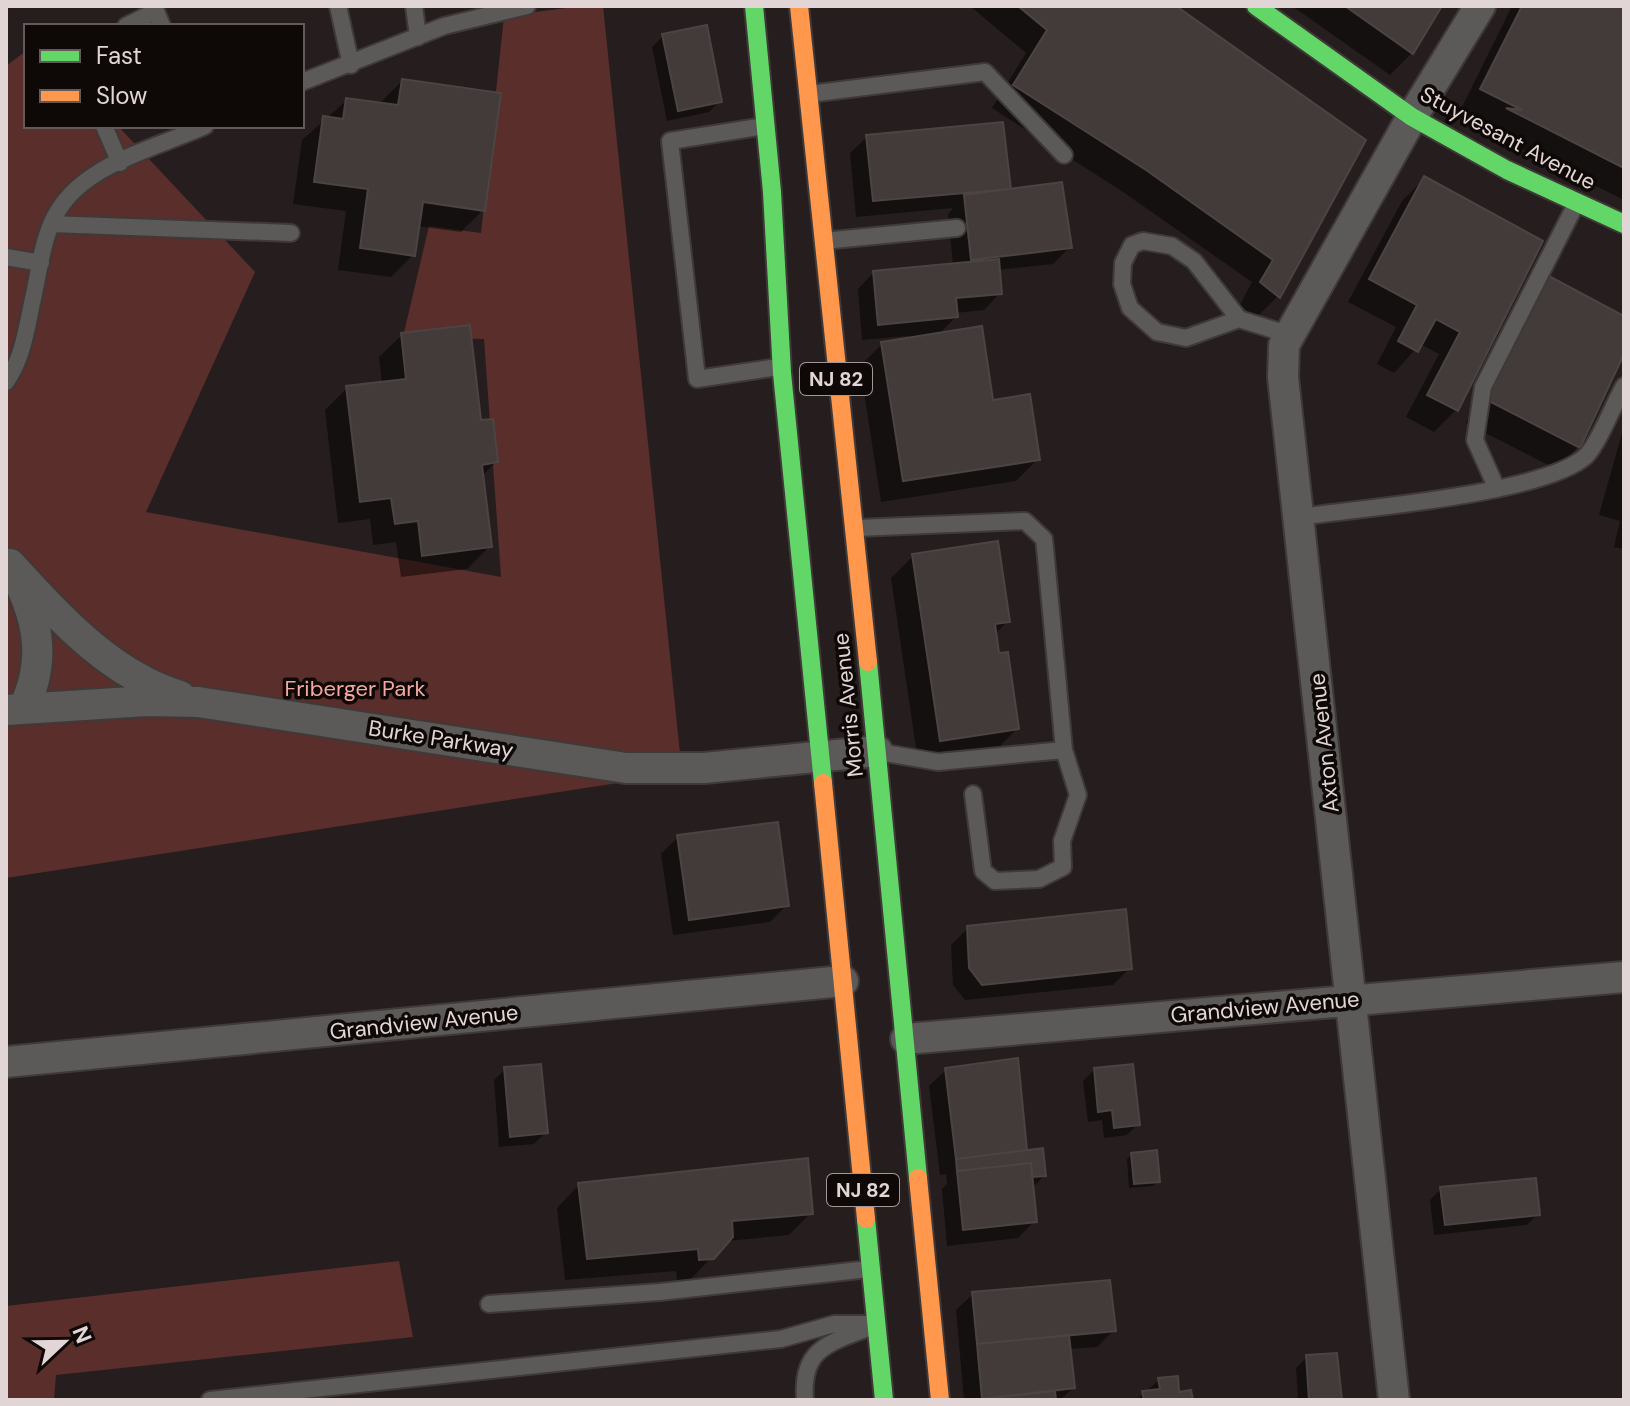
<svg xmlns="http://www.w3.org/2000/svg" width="1630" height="1406" font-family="'DM Sans',sans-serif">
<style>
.green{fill:#5a2e2a}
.shadow{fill:#0007}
.building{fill:#423b3a;stroke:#4b4443;stroke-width:2}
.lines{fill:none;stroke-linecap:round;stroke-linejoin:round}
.lane-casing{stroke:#3f3938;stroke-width:20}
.street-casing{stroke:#3f3938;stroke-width:34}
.fast-casing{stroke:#3f3938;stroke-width:22}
.slow-casing{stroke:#3f3938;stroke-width:22}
.lane{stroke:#5c5959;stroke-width:16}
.street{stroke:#5c5959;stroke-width:30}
.fast{stroke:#63d668;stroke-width:18}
.slow{stroke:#ff974d;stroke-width:18}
.labels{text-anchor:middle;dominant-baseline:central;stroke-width:7;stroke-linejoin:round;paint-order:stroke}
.shield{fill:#0e0807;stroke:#a29897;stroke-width:2}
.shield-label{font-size:20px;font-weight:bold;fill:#e1d6d5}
.street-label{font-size:22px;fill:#e1d6d5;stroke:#0e0807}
.park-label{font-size:22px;fill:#f3a9a2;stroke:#0e0807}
</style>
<rect width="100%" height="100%" fill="#261e1e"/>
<path class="green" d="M582,6H603L682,773L6,878V66L26,51V126H118L255,272L146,512L501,577L484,339L403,337L429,226L481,233L504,16Z
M399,1261L413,1337L56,1375L54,1400H6V1306Z"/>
<path class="shadow" d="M970,6H1172L1363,141L1278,296L1256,318L1240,305L1252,282L1123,192L992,108L1026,53Z
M1292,6H1440L1412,53L1390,75Z
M1512,6L1624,8V200L1486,131L1491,127L1460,111Z
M663,36L720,101L709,112L667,121L652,47Z
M402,81L483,210L461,232L417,226L413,255L391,277L338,270L346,211L293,204L302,140L347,100L380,103Z
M1001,124L1010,191L1070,247L1053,264L998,270L1000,293L984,310L955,313L956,317L938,335L1038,459L1016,481L881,502L860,366L882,344L908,340V336L862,340L858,289L874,272L953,265L948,214L953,208L856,217L850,153L867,137Z
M1424,179L1541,241L1456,410L1434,432L1406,417L1439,354L1420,344L1394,373L1377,364L1396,327L1348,302L1402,201Z
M1525,300L1624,319V350L1578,447L1556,469L1466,423Z
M402,335L480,422L496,462L481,477L489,547L467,569L401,577L396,542L373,545L370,519L338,523L325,410L347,388L382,384L379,357Z
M1624,426V549L1614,547L1620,521L1599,515Z
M913,556L1008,621L994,635L1017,729L995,751L918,762L891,578Z
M678,837L787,905L770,922L673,935L661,854Z
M968,928L1130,968L1113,985L965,1000L953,985L951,945Z
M1016,1060L1025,1152L1044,1176L1033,1187L1035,1221L1018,1238L947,1246L942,1189L947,1184L946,1174L940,1175L929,1086L946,1070Z
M505,1069L545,1133L534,1144L499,1147L494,1080Z
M1094,1070L1138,1124L1127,1135L1104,1138L1102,1120L1088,1122L1083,1081Z
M1132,1154L1158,1181L1153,1186L1129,1188L1127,1159Z
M579,1185L811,1213L789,1235L727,1241L689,1281H677L676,1271L565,1280L557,1208Z
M1441,1189L1538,1214L1527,1225L1434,1235L1430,1200Z
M973,1294L1114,1330L1097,1347L1069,1349L1073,1388L1060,1400H964L956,1310Z
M1307,1357L1340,1400H1298L1296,1368Z
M1159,1380L1178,1394L1191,1400H1136Z"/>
<path class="building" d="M1018,6H1176L1366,140L1280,298L1260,282L1273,260L1146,170L1013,85L1047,30Z
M1345,6H1442L1413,54Z
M1522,6H1624V168L1506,108L1522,110L1480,89Z
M707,25L722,102L678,111L662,34Z
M402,79L501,93L485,211L423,202L415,256L360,248L368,189L314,182L323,116L343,119L346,98L398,105Z
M1003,122L1011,189L873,201L866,135Z
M1424,176L1543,241L1458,411L1427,395L1460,332L1436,319L1418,352L1398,341L1417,305L1369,279Z
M1062,182L1072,248L971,260L964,195Z
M999,259L1002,294L956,298L958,317L878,325L873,271Z
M1547,275L1624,316V354L1580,448L1487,400Z
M470,325L481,420L493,419L498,462L482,465L492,547L422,556L418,521L395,524L391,498L360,502L346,386L406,379L401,333Z
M982,326L993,400L1030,394L1040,460L903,481L881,342Z
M998,541L1010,622L995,624L999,653L1008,652L1019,729L940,741L912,554Z
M778,822L789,906L689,920L677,835Z
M1126,909L1132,969L982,985L969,968L967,926Z
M1018,1058L1027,1150L956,1159L945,1068Z
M541,1064L548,1133L510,1137L504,1067Z
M1133,1064L1140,1125L1114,1128L1112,1110L1098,1112L1094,1068Z
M1043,1148L1046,1176L1032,1177L1031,1163L957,1171L956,1159Z
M1157,1150L1160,1182L1134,1184L1131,1153Z
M808,1158L813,1214L732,1221L733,1237L714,1259L699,1260L698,1249L587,1259L578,1183Z
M1031,1163L1037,1222L963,1230L957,1171Z
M1536,1178L1540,1215L1445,1225L1440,1187Z
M1110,1280L1116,1331L977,1344L972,1292Z
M1069,1335L1075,1388L982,1399L977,1344Z
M1337,1353L1342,1400H1309L1306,1355Z
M1178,1376L1179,1392L1191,1390L1193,1400H1144L1142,1391L1160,1389L1158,1378Z
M1055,1391L1056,1400H982V1399Z"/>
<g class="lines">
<defs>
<path id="lane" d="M338,6L351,65
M414,6L418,37
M126,26L156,11L162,26
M302,82L444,26L527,6
M809,94L985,72L1064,155
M104,126L120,163
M765,126L670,141L697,379L778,367
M51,224L291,233
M823,241L957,228
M6,257L41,263
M1239,319L1186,338L1157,332L1130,308L1122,284L1123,263L1132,245L1143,241L1172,246L1194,261L1239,319L1290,335
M6,382C24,357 27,324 34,294C39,271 42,244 52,222C77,165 152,150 205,126
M1497,489L1475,440L1483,387L1577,202
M1299,517C1361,508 1544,494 1586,456C1599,443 1614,403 1624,386
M857,528L1025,521L1044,539L1046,558L1064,750L938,762L879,752
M973,794L983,871L995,881L1039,879L1063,867L1062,841L1078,795L1064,750
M489,1304L660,1292L869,1269
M210,1400L781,1339L834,1324H875
M805,1400C801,1350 826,1344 868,1328"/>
<path id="street" d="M10,564C59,617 109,674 180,696
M19,582C40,625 45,666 23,709
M6,710L147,701L198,702L626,768H704L877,751
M906,1039L1624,977
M6,1062L843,981
M1394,1400L1283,377L1284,345L1412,117L1480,6"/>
<path id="fast" d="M754,6L772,192L782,373L823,783
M1256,6L1412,117L1507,170L1624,224
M868,662L918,1178
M866,1219L884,1400"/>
<path id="slow" d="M799,6L868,662
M823,783L866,1219
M918,1178L940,1400"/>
</defs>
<use href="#lane" class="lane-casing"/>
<use href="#street" class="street-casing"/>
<use href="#fast" class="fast-casing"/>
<use href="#slow" class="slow-casing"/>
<use href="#lane" class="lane"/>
<use href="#street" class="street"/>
<use href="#fast" class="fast"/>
<use href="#slow" class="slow"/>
</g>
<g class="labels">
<g class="shield">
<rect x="800" y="363" width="72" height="32" rx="6"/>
<rect x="827" y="1174" width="72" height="32" rx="6"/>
</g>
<g class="shield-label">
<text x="836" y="379">NJ 82</text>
<text x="863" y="1190">NJ 82</text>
</g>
<g class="street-label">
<text transform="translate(1508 138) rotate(28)">Stuyvesant Avenue</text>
<text transform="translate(848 705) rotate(-96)">Morris Avenue</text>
<text transform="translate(441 739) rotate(9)">Burke Parkway</text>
<text transform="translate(1324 743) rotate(-96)">Axton Avenue</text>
<text transform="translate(1265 1007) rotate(-5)">Grandview Avenue</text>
<text transform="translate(424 1022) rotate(-6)">Grandview Avenue</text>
</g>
<g class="park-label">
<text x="355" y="688">Friberger Park</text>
</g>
</g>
<rect width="1630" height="1406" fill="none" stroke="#e1d6d5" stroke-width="16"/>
<rect x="24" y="24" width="280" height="104" fill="#0e0807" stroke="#625a59" stroke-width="2"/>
<rect x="40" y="50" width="40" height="12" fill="#63d668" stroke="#625a59" stroke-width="2"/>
<text x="96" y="64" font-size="24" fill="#e1d6d5">Fast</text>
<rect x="40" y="90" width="40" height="12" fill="#ff974d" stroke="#625a59" stroke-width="2"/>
<text x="96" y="104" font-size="24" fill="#e1d6d5">Slow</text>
<g transform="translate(64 1342) rotate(68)" stroke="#0e0807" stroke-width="6" paint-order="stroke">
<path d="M0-6L14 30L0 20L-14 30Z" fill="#e1d6d5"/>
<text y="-12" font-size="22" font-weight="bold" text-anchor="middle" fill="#e1d6d5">N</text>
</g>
</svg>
